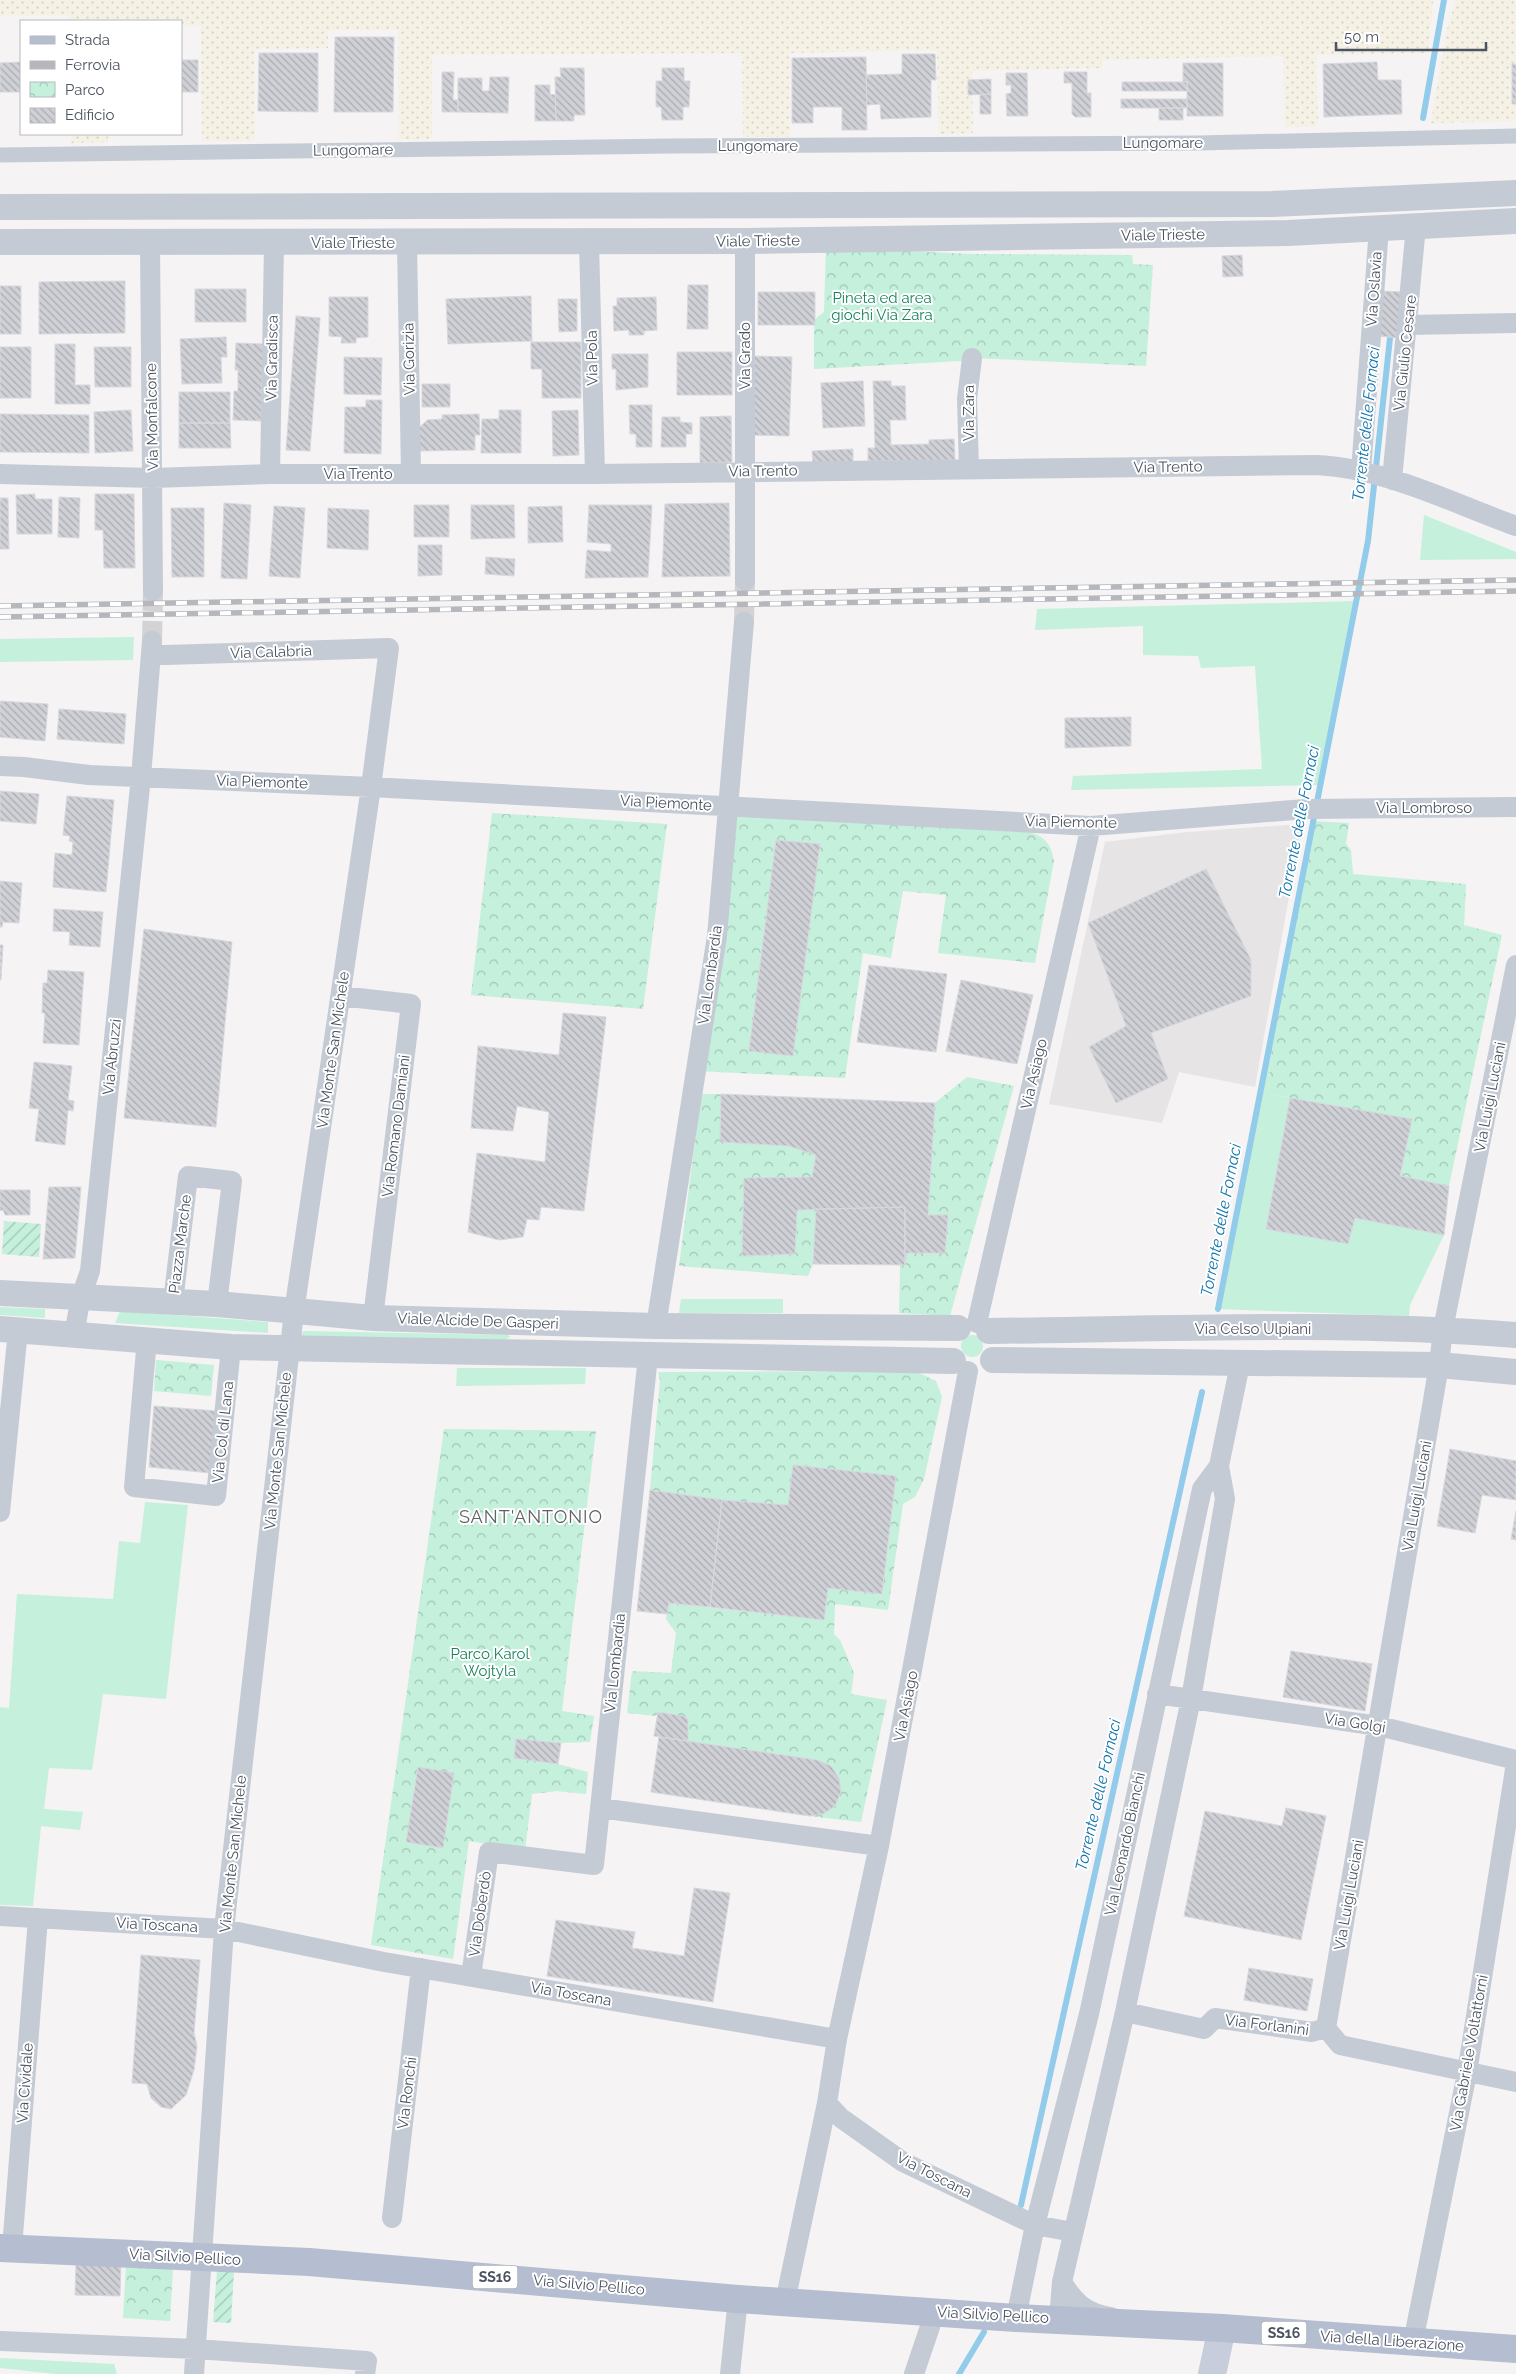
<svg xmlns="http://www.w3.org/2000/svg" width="1516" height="2374" font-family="Raleway,sans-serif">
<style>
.education{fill:#e6e4e5}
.grass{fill:#c4f0dc}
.sand{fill:url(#sand-dots)}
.park{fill:url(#park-crowns)}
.garden{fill:url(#garden-furrows)}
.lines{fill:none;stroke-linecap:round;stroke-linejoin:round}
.stream{stroke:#93cbeb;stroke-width:6}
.building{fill:url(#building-back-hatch);stroke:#d7d8de}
.minor-tunnel{stroke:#d3d3d6;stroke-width:20;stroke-dasharray:20 10;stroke-linecap:butt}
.pedestrian{stroke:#c4cbd4;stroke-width:15}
.minor{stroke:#c4cbd4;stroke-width:20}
.tertiary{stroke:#c4cbd4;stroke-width:26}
.secondary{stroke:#c7cdda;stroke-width:28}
.primary{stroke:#b4bed0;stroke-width:28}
.rail-casing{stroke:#b5b7bd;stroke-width:5.5}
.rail{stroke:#fff;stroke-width:4;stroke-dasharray:11;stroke-linecap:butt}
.labels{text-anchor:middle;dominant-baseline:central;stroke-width:4;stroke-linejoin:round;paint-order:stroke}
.shield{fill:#fff;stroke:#818790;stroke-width:1}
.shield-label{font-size:14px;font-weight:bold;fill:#4b5360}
.street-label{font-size:15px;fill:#4b5360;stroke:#fff}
.park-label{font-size:15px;fill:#1a835e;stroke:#fff}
.water-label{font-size:16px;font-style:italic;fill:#1075ae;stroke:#fff}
.quarter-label{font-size:18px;letter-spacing:1px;fill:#5f6268;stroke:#fff}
</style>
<defs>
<pattern id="sand-dots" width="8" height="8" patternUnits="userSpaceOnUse" patternTransform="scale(1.25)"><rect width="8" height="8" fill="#f5f2e5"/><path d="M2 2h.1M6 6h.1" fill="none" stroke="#d4d1c7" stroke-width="1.8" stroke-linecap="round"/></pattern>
<pattern id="park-crowns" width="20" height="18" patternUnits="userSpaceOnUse" patternTransform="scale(1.25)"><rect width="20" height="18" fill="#c4f0dc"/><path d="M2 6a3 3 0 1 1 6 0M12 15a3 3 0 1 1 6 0" fill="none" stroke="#a1c5b6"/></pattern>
<pattern id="garden-furrows" width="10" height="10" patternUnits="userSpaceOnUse" patternTransform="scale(1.25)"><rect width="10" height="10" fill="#c4f0dc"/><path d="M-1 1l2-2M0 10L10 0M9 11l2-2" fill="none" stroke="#a1c5b6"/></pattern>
<pattern id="building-back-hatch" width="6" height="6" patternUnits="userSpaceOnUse" patternTransform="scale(1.25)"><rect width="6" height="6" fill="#d0d1d7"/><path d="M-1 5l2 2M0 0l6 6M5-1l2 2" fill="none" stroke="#abacb2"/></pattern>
</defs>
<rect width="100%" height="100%" fill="#f5f3f3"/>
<path class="education" d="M1302,824L1255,1087L1179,1072L1162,1123L1049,1104L1105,842L1187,832Z"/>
<path class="grass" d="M1424,515L1516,552V559L1420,560Z
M1356,601L1320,785L1071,790L1073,776L1262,769L1255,666L1201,668L1198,656L1143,655V626L1035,630L1037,609Z
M134,637L133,660L0,662V639Z
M1272,1034L1268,1094L1290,1098L1350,1233L1355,1218L1444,1235L1410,1305L1409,1316L1218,1309Z
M681,1299H783V1313H679Z
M0,1307L45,1309V1318L0,1315Z
M120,1311L268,1322V1333L115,1323Z
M304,1331L507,1335L510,1336L505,1342L299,1336Z
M961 1346a11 11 0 1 1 22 0a11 11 0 1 1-22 0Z
M457,1368H586L585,1384L456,1386Z
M145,1502L188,1505L166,1699L103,1694L92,1770L49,1768L44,1809L83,1812L80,1830L41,1826L33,1906L0,1905V1707L9,1708L17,1594L113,1599L119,1541L140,1543Z
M0,2358L114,2364L117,2374H56L0,2368Z"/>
<path class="sand" d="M0,0H1433L1428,53L1316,55L1318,126L1285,127L1283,56L1102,60V68L972,71L973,133L939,134L937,50L790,53V137H743L742,53L432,55V139L399,140L398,30H328V48L255,49V141H202L201,26H181V21H70V15L0,16Z
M1456,0H1516V121L1431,123L1447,29Z
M71,134H108V142L71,143Z"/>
<path class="park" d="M826,247L972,254L1132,255L1133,264L1153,265L1146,366L972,358L961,361L814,369V320L824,312Z
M492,813L667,824L643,1009L471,995Z
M735,816L1029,832C1046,837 1051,844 1054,861L1035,963L938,953L946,895L903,891L891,958L863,953L845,1078L696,1071Z
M1313,821L1349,823L1346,844L1351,850L1353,874L1466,884L1464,925L1502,935L1449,1186L1400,1176L1412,1119L1268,1094L1272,1034Z
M967,1077L1014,1086L950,1316L899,1313L900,1265H905L907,1253L945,1252L948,1215H928L935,1103Z
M701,1094H721L720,1142L789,1146L816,1155L812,1177L744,1178L742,1256L795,1254L797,1210L816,1209L813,1264L808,1276L679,1266Z
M156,1360L214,1365L211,1396L154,1391Z
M915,1371L936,1381L942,1397L924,1479L915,1497L903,1504L888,1610L835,1604L834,1634L840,1640L854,1673L851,1694L887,1700L861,1822L809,1816C840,1812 849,1792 831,1766L688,1741V1719L683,1716L658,1712L656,1716L627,1713L632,1671L671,1673L676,1633L666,1619L669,1603L824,1620L828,1588L882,1594L896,1477L793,1465L788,1505L722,1500L650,1490L660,1380L658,1372Z
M444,1429L596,1431L562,1711L594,1716L590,1742L561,1743L517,1739L514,1758L558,1764L588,1772L586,1794L557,1791L532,1794L525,1850L469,1841L453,1959L371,1945Z
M126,2266L173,2268L170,2321L123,2318Z"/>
<path class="garden" d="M4,1221L41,1224L39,1257L2,1254Z
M217,2271L234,2272L231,2323L213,2322Z"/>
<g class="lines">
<path class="stream" d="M1423,118L1444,0
M1218,1309L1368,541L1390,338
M1021,2205L1202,1392
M959,2374L984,2332"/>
</g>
<path class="building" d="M335,37H394L393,112H334Z
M259,53H318V112L258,111Z
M902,54H935L936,80H931V117L881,119L880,104L867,105L866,75L902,74Z
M866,57L867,130H842V107H813V123H792V58Z
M181,60H198V92H181Z
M21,62V92H0V63Z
M1377,62L1378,80H1401L1402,114L1324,117L1323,64Z
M1183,63H1223V116H1187V82H1183Z
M1512,64H1516V104H1512Z
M560,68H584L585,115H574V121H556L555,77H561Z
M662,68H684V81H690L689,107H683V120H662L661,107H656V81H662Z
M442,72H454L453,100H458V112H442Z
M1064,72H1087V93H1091V117H1075L1072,114V83H1064Z
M1006,73H1027L1028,116H1007L1006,94L1011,93V85H1006Z
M490,77H509L508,113L458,112V78H482V91H489Z
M991,79V94L968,95V80Z
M1122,82H1187L1188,91H1122Z
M535,85H550V94L555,95L556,121H535Z
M991,94V114H980V95Z
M1121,99H1187V108H1121Z
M1159,108H1183V120H1159Z
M1242,255L1243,276L1223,277L1222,256Z
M125,281V333L39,334V282Z
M688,285H708V329H687Z
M0,286H21V334H0Z
M195,289H246V322H195Z
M1379,291L1404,292L1402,338L1377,336Z
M758,292H815V325H758Z
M531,296L532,341L448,344L446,299Z
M329,297H368V337L356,338V343H341L342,337L329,336Z
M656,297L657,330L644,331V335H629V330L614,331L613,306H617V298Z
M558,299H577V331L559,332Z
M296,316L320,318L310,451L286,450Z
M226,337L227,357H221L222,383L182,384L180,339Z
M531,342H581V398H542V369H531Z
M236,343L263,344L261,421L233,420L234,391H238V370H235Z
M55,344H75V385H90V404H55Z
M0,347H31V398H0Z
M94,347H131V387H95Z
M677,352H732V395H677Z
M612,354H648V387L616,390V369H612Z
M751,356L792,357L789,436L748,435Z
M344,357L382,358L381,395L344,394Z
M863,381L865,426L823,428L821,383Z
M873,381H891V386H905L906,420H890L891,445L929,444V440L954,439L955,460L868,461V448H875Z
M422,384H450V407H422Z
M179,392H230V423H179Z
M366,400H382L381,454L344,453L345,407H366Z
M629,405H652V447H636V434H630Z
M131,410L133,451L95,453L94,412Z
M499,410H521V453H481L482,419H499Z
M578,410L579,455L553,456L552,411Z
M0,414L89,415V453L0,452Z
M479,414L480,435H475V450L419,451V428L427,420L442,419V415Z
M731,416L732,462L700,463V417Z
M662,417H680V422L692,423V434H686V447H661Z
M179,423H230L231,448H179Z
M853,449V462L813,464L812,451Z
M35,494V499H52V534H17L16,495Z
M95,494H134L135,568H104L103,530H95Z
M59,497L80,498L79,538L58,537Z
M0,498H8L9,549H0Z
M224,503L251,505L247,579L221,578Z
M729,503L730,576L662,577L665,504Z
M414,505H449V537H414Z
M471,505H514L515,538L471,539Z
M589,505H652L648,577L585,578L587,550L611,552V544L587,542Z
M274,506L305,508L300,578L269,576Z
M562,506L563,542L528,543V507Z
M171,508H204V577H172Z
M328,508L369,510L368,550L327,548Z
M418,545H442V575L418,576Z
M486,557L515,559L514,576L485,574Z
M0,701L48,704L45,741L0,737Z
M59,709L126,714L124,744L57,739Z
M1131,717V746L1065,748V718Z
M0,791L39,794L36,824L0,821Z
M67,796L114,800L106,892L53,887L55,853L72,855L73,842L69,841L70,836L63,835Z
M776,840L820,844L793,1056L749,1051Z
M1206,869L1251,960V996L1151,1033L1168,1079L1116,1103L1089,1047L1126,1026L1088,923Z
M0,881L22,883L19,923L3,922L2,927H0Z
M54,909L103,912L100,947L69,945L70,932L53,931Z
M144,929L232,942L216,1127L124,1118Z
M0,945H3L1,980H0Z
M869,965L947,974L936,1052L857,1042Z
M48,970L84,972L79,1045L43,1043L45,1013H42L43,983H47Z
M961,980L1033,995L1017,1064L946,1051Z
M563,1013L606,1017L584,1211L541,1207L539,1220L527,1219L523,1237L499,1240L468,1232L477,1153L545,1162L549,1112L517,1106L513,1131L471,1128L478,1046L559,1055Z
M34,1062L72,1066L68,1100L74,1101L73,1111L68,1110L65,1145L35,1141L39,1109L29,1108Z
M721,1094L935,1103L928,1215H948L945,1253H907L905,1265V1207L797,1210L795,1254L742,1256L744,1178L812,1177L816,1155L789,1146L720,1142Z
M1290,1098L1412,1119L1400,1176L1449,1186L1444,1235L1355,1218L1348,1244L1266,1229Z
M49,1187H81L75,1258L43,1259Z
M0,1190H30V1215H5L3,1210L0,1211Z
M905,1207V1265L813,1264L816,1209Z
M154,1406L216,1411L210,1473L149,1467Z
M1450,1449L1516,1461V1500L1482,1495L1475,1533L1437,1526Z
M793,1465L896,1476L882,1594L828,1588L824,1620L710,1607L722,1500L788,1505Z
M650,1490L722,1500L710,1607L669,1603L667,1614L637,1611Z
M1516,1511V1540L1511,1539Z
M1291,1651L1372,1664L1365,1711L1283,1697Z
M658,1712L683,1716L688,1719V1741L654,1736Z
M659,1737L817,1760L831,1766L839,1778L841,1792L835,1806L823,1814L809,1816L651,1792Z
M516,1739L561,1743L558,1764L514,1758Z
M418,1767L454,1773L443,1848L406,1842Z
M1286,1808L1326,1816L1301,1940L1184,1916L1205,1811L1282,1826Z
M694,1888L730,1893L713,2002L547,1976L556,1920L635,1932L632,1948L684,1956Z
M141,1955L200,1960L194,2033L197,2046L194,2070L186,2095L171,2109L161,2107L151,2098L147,2084L132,2083Z
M1249,1968L1313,1979L1307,2011L1244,2000Z
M76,2263L121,2265L120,2296L75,2295Z"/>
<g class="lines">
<path class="minor-tunnel" d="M744,622L745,581
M152,641L153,591"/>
<path class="pedestrian" d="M0,155L670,146L1198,143L1516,136"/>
<path class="minor" d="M745,241V581
M150,243L153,591
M407,243L411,474
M589,243L595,474
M1408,325L1516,323
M969,469L967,399L972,358
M1361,471L1379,228
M0,474L153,478L270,474H595L1316,465C1385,468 1452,503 1516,526
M270,474L274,243
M1392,480L1416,226
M152,653L166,655L389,648L371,787L294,1312L224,1929L194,2374
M0,766L24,767L89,775L371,787L1091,826L1306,809L1516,807
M341,996L411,1004L373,1318
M173,1302L188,1176L232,1181L217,1304
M977,1323L1091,826
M656,1326L717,936L744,622
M74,1334L81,1297L90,1271L141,777L152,641
M147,1339L134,1487L216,1496L231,1347
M968,1371L879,1846L837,2039L827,2103L841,2118L903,2162L1035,2225L1073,2232
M0,1512L18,1330
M1157,1694L1379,1726L1516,1760
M600,1808L879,1846
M0,1916L224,1929L384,1962L837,2039
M471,1976L489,1852L594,1865L648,1356
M1125,2012L1204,2029L1215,2018L1312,2032L1326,2028
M1326,2028L1439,1365L1443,1329L1516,965
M1326,2028L1340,2045L1516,2082
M392,2218L421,1968
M12,2248L38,1918
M1062,2282C1075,2303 1086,2313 1111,2317
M785,2302L827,2103
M1016,2318L1035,2225L1089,2014L1202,1489L1219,1466
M1059,2319L1062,2282L1125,2012L1191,1699L1225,1499L1219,1466L1240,1364
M0,2341L196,2349L367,2361L365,2374
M1413,2342L1467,2073L1516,1763
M730,2374L738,2299
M914,2374L935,2312"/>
<path class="tertiary" d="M0,207L1272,204L1516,193
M0,242L745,241L1288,233L1516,221
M0,1293L217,1304L373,1318L656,1326L958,1328
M0,1329L231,1347L953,1361
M989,1331C1165,1329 1341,1321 1516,1335
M993,1360L1439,1365L1516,1372"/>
<path class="secondary" d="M1212,2374L1222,2328"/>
<path class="primary" d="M0,2248L309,2262L738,2299L1016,2318L1222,2328L1516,2349"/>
<defs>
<path id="rail" d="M0,606L1516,580
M0,617L1516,591"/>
</defs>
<use href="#rail" class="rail-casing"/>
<use href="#rail" class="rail"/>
</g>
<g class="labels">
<g class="shield">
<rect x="472.5" y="2265.5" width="45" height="23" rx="4"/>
<rect x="1261.5" y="2321.5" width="45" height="23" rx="4"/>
</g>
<g class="shield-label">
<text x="495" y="2277">SS16</text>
<text x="1284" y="2333">SS16</text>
</g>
<g class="street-label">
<text x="1163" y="143">Lungomare</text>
<text x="758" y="146">Lungomare</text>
<text transform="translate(353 150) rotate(-1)">Lungomare</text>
<text transform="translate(1163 235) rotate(-1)">Viale Trieste</text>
<text transform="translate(758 241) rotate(-1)">Viale Trieste</text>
<text x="353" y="243">Viale Trieste</text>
<text transform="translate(1374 289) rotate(-86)">Via Oslavia</text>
<text transform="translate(1405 353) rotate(-84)">Via Giulio Cesare</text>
<text transform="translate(745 356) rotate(-90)">Via Grado</text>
<text transform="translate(272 358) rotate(-89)">Via Gradisca</text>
<text transform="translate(592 358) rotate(-91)">Via Pola</text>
<text transform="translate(409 359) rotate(-91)">Via Gorizia</text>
<text transform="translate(969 413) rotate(-90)">Via Zara</text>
<text transform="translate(152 417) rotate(-91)">Via Monfalcone</text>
<text transform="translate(1168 467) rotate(-1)">Via Trento</text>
<text transform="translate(763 471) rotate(-1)">Via Trento</text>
<text x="358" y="474">Via Trento</text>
<text transform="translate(271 652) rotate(-2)">Via Calabria</text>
<text transform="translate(262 782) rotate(2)">Via Piemonte</text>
<text transform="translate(666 803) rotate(3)">Via Piemonte</text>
<text x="1424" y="808">Via Lombroso</text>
<text transform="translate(1071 822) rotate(1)">Via Piemonte</text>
<text transform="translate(710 975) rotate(-82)">Via Lombardia</text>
<text transform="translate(333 1050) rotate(-82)">Via Monte San Michele</text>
<text transform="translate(112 1057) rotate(-84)">Via Abruzzi</text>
<text transform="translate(1034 1074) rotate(-77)">Via Asiago</text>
<text transform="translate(1490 1097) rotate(-79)">Via Luigi Luciani</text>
<text transform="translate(396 1126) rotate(-83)">Via Romano Damiani</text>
<text transform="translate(180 1244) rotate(-83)">Piazza Marche</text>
<text transform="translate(478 1321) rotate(2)">Viale Alcide De Gasperi</text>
<text x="1253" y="1329">Via Celso Ulpiani</text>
<text transform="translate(223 1432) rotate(-84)">Via Col di Lana</text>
<text transform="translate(278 1451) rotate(-84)">Via Monte San Michele</text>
<text transform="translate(1417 1496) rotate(-80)">Via Luigi Luciani</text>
<text transform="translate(615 1663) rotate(-84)">Via Lombardia</text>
<text transform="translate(906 1706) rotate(-79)">Via Asiago</text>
<text transform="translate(1355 1723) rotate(9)">Via Golgi</text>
<text transform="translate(1125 1844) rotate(-78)">Via Leonardo Bianchi</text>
<text transform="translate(233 1854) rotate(-84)">Via Monte San Michele</text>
<text transform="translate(1349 1895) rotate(-80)">Via Luigi Luciani</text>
<text transform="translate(480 1914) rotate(-82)">Via Doberdò</text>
<text transform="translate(157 1925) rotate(3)">Via Toscana</text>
<text transform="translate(571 1994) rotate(10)">Via Toscana</text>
<text transform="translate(1267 2025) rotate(7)">Via Forlanini</text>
<text transform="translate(1469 2053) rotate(-80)">Via Gabriele Voltattorni</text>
<text transform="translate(25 2083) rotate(-86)">Via Cividale</text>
<text transform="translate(407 2093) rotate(-83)">Via Ronchi</text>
<text transform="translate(934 2175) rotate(27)">Via Toscana</text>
<text transform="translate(185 2257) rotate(3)">Via Silvio Pellico</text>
<text transform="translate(589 2285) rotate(5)">Via Silvio Pellico</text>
<text transform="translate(993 2315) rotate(3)">Via Silvio Pellico</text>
<text transform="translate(1392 2341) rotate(4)">Via della Liberazione</text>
</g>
<g class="park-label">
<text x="882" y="298">Pineta ed area<tspan x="882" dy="17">giochi Via Zara</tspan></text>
<text x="490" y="1654">Parco Karol<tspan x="490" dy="17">Wojtyla</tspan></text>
</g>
<g class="water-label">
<text transform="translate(1366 424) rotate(-84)">Torrente delle Fornaci</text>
<text transform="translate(1299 822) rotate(-79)">Torrente delle Fornaci</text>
<text transform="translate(1221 1220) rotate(-79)">Torrente delle Fornaci</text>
<text transform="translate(1098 1795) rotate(-77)">Torrente delle Fornaci</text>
</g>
<g class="quarter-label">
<text x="531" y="1516">SANT'ANTONIO</text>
</g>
</g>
<rect x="20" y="20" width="162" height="115" fill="#ffffff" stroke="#b7babf"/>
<rect x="30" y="36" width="25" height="8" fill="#b4bed0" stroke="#b7babf"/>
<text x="65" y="45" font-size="15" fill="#4b5360">Strada</text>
<rect x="30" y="61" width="25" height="8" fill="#b5b7bd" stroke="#b7babf"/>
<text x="65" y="70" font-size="15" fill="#4b5360">Ferrovia</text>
<rect x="30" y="82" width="25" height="15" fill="url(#park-crowns)" stroke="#b7babf"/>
<text x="65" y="95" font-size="15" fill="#4b5360">Parco</text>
<rect x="30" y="108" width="25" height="15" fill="url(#building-back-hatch)" stroke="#b7babf"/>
<text x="65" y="120" font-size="15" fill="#4b5360">Edificio</text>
<path d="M1336 42v8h150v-8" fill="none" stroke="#4b5360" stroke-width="2.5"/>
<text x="1344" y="42" font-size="15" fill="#4b5360" stroke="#ffffff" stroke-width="4" paint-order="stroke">50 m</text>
</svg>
